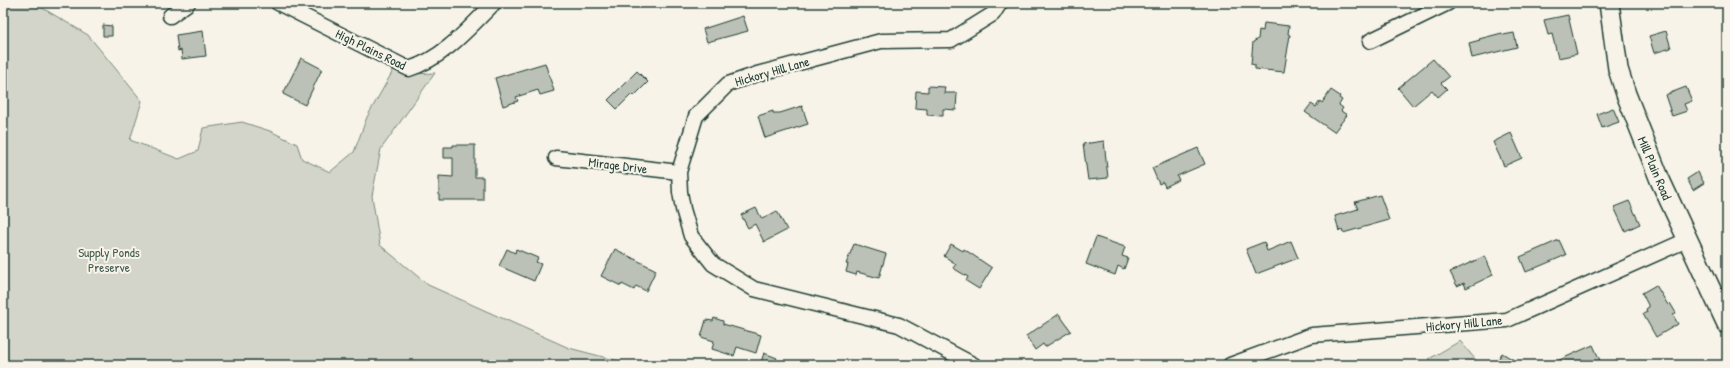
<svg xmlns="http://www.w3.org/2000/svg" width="1730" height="368" font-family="'Patrick Hand',sans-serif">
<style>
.green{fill:#d3d5ca;stroke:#79897f}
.building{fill:#bbc1b6;stroke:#1f3d34}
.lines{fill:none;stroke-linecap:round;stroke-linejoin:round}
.street-casing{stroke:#1f3d34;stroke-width:17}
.secondary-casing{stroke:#1f3d34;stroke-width:22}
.street{stroke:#f7f3e8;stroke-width:14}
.secondary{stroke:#f7f3e8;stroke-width:19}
.labels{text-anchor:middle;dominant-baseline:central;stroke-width:4;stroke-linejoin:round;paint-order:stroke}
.street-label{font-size:13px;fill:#1f3d34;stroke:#f7f3e8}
.park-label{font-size:13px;fill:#435b52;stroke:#f7f3e8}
</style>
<rect width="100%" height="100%" fill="#f7f3e8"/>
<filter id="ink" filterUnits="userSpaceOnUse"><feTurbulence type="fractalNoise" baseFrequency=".025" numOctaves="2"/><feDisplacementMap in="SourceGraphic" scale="8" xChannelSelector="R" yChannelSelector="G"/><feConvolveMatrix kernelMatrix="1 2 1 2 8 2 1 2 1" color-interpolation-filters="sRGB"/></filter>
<g filter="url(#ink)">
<path class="green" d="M3,3H34L88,35L142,101L130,140L179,159L198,151L203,128L242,122L270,131L297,144L302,159L330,172L354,152L367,117L394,69L410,74L435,73L381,149L372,196L380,245L428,285L569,348L634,365H3Z
M1460,341L1480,365H1436L1429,359Z"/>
<path class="building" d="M1568,15L1577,54L1558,58L1552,34L1548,35L1544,20Z
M743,16L748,31L707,42L703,29Z
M1264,23L1289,26L1288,34L1290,35L1284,72L1255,69V65L1251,64L1253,42L1258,39L1259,30L1263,31Z
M103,25L112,26V36H103Z
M203,31L206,56L182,59L181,50L178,51L176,35Z
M1666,31L1671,48L1654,53L1649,36Z
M1502,33L1503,35L1514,33L1517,47L1472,58L1469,43L1480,40L1479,39Z
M301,58L322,69L305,105L283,94Z
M1433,59L1449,77L1441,83L1447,89L1438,97L1432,90L1413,106L1398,88Z
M545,63L554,91L540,95L538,90L516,97L518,101L503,106L495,78Z
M637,71L648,82L634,96L632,94L617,109L608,100Z
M928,86L945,87L944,93H957L956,110L943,109V116L927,115V109L915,108L916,91L928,92Z
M1686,87L1692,101L1684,104L1687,111L1672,116L1665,95Z
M1331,90L1340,96L1339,98L1342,100L1339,105L1343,108L1341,111L1347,115L1334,132L1305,112L1311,104L1316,107L1320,101L1322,103Z
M802,106L808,124L765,138L758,116L773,111V113H780Z
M1613,108L1619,122L1602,128L1597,114Z
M1511,133L1522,158L1504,166L1493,142Z
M1104,141L1108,178L1088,180L1083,144Z
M453,145H475V177H483V200H439V176L453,177V158H444V147H453Z
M1198,148L1205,164L1177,176L1179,180L1165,187L1163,182L1159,184L1152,168Z
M1698,172L1704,183L1693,190L1687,179Z
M1380,195L1389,220L1343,233L1342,230L1339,231L1335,216L1358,209L1355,202Z
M1629,201L1640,224L1625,231L1614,207Z
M756,208L762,219L777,211L787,230L764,242L755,224L748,228L741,215Z
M1096,237L1125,247L1122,256L1128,258L1124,269L1118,266L1115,275L1086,264Z
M1559,240L1566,255L1526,272L1520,257Z
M1291,241L1298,258L1256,274L1246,249L1264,242L1267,251Z
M854,244L886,254L879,278L857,272L856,275L846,272L848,264H846Z
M951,244L963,251L964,249L992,268L979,289L966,281L968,277L953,268L956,264L944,256Z
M507,249L515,253L516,249L538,258L536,262L541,264L534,281L499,266Z
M615,249L656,270L646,291L636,286L634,290L622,284L621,286L601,276Z
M1485,256L1493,275L1466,288L1464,283L1457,286L1450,272Z
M1656,285L1668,305L1670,303L1676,313L1673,315L1678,324L1656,337L1643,314L1647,312L1646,309L1649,307L1642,293Z
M1059,314L1071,331L1045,347L1043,344L1035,350L1026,336Z
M714,318L723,321V324L761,335L756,353L737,347L734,356L712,349L714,341L701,337L706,320L713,321Z
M1593,345L1602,365H1548Z
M764,353L777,358L774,365H760Z
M1502,353L1522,365H1495Z"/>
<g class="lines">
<defs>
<path id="street" d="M278,3L409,69C444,58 469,28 494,3
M170,16L188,3
M1370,41L1448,3
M556,158L679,172
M974,365L899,325L754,289L713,264L691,236L683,209L680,192L679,172L696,116L728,84L757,74L881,41L951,40L993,14L1000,3
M1230,365L1312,335L1507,320L1687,240"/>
<path id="secondary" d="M1609,3L1618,69L1626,94L1660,180L1727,324"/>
</defs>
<use href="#street" class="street-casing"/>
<use href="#secondary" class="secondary-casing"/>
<use href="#street" class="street"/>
<use href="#secondary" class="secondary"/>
</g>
</g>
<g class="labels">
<g class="street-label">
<text transform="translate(371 49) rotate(26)">High Plains Road</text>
<text transform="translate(772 71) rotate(-16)">Hickory Hill Lane</text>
<text transform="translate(618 165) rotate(7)">Mirage Drive</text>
<text transform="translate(1655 168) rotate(67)">Mill Plain Road</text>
<text transform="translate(1464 323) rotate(-5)">Hickory Hill Lane</text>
</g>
<g class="park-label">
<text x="109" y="252">Supply Ponds<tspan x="109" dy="15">Preserve</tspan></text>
</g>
</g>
<rect width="1730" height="368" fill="none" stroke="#f7f3e8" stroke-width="16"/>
<rect x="8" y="8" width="1714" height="352" fill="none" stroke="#1f3d34" stroke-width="1.5" filter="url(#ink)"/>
</svg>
